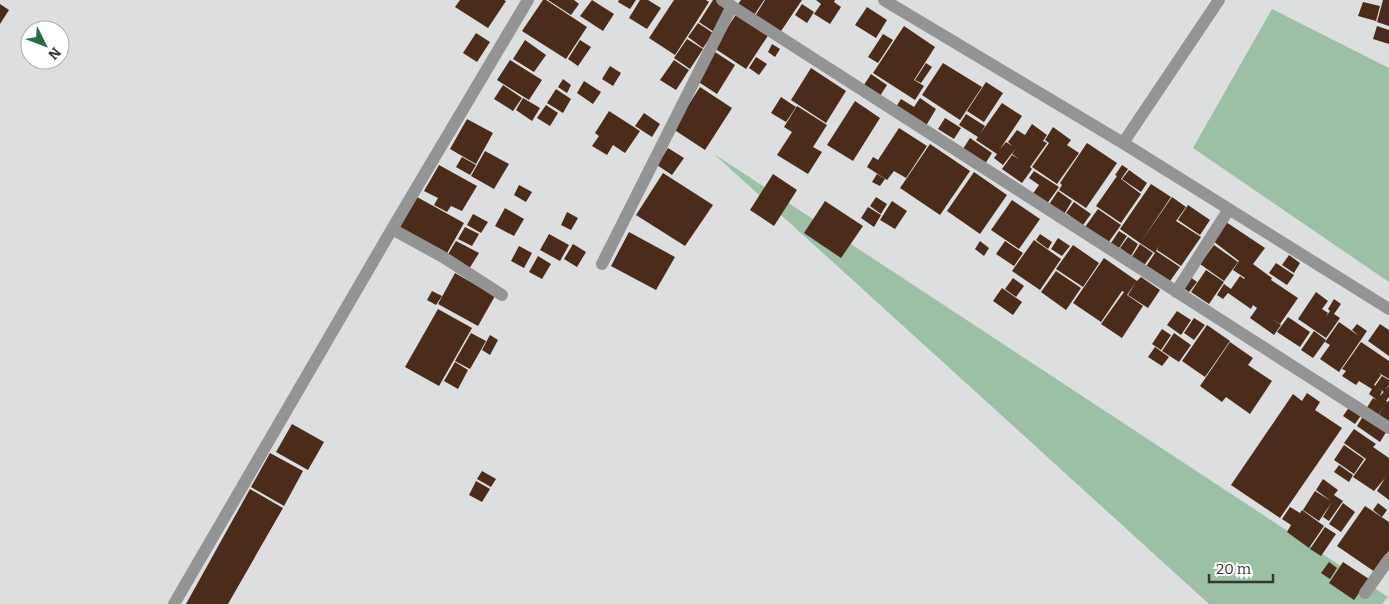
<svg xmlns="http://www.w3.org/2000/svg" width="1389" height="604" font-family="Bitter,serif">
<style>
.green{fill:#9bc0a5}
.building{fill:#4b2b19}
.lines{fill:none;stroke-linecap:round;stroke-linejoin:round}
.minor{stroke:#959494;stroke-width:12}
</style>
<rect width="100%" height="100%" fill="#dddee0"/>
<path class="green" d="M1272,9L1389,68V282L1193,148Z
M714,154L1388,597L1382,604H1209Z"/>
<path class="building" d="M460,0H504L506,1L488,28L455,7Z
M543,0H546L587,27L566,59L522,31Z
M548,0H574L579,4L571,15Z
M592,0L614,14L603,31L580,16Z
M619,0H636L630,9L618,2Z
M640,0H648L661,8L647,29L629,18Z
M674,0H706L709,2L675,55L649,38Z
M713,0H719L730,7L714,32L699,22Z
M741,0H764L753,17L736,7Z
M765,0H802L779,34L754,18Z
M816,0H835L834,2L841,7L830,24L814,14L821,4Z
M1383,0H1389V26L1377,22Z
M1363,2L1380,6L1376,21L1358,16Z
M0,4L9,10L0,24Z
M802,4L814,12L807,23L795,15Z
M867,7L887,20L876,38L855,25Z
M737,13L769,34L746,69L714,48Z
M698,23L713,33L703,48L688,37Z
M904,26L935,47L914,80L924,86L915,100L873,73Z
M1377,26L1389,30V44L1373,39Z
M476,33L490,42L477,62L463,53Z
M883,34L893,40L878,63L868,57Z
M687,39L703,49L690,69L674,58Z
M525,40L546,55L534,72L513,59Z
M580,40L591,47L578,66L568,59Z
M772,44L780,49L775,57L768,52Z
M715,52L735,65L717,94L697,81Z
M756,57L767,64L759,75L749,68Z
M510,60L542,80L529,100L497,80Z
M674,60L689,70L676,90L660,80Z
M926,63L932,67L921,83L915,80Z
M943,63L982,87L960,120L922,95Z
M610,66L621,73L613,86L602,79Z
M811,68L846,91L826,123L791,100Z
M871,74L887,85L878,99L862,88Z
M563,79L571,85L567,93L558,87Z
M584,81L601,92L593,104L577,93Z
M986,82L1003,93L984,122L967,111Z
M503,85L522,98L513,111L494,99Z
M700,87L732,108L705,150L673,129Z
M556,89L571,99L563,113L547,103Z
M781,97L796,107L786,122L771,113Z
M523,98L540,108L532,121L516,110Z
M920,98L936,109L924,129L894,110L901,99L914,107Z
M855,101L880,118L853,161L827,145Z
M1002,103L1022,116L1000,149L1006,142L1012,146L1008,142L1017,130L1025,135L1032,124L1047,135L1043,141L1047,143L1030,167L1032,169L1022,183L1002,169L1012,155L1019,159L1012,154L1016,148L1003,165L994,158L997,154L976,140L978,137L959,125L966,114L985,126L980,134Z
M546,105L558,113L550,126L537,118Z
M797,106L827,125L813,147L822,152L808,174L777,155L792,132L784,127Z
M609,111L640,131L625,153L613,145L607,155L592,146L599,136L595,133Z
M644,113L660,124L652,137L635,126Z
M945,118L961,128L954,139L938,129Z
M467,119L493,133L476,164L450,149Z
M1053,127L1071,140L1067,145L1079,153L1057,184L1032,167L1049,143L1045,140Z
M899,128L927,146L906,178L894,171L887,180L867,167L873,157L878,160Z
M970,138L992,153L983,167L961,152Z
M1087,143L1117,163L1086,208L1059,190L1062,185L1060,183Z
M930,144L970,171L940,215L900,188Z
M668,148L684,158L672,175L657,165Z
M485,151L509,164L494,189L471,176Z
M462,157L476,165L470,175L456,167Z
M439,165L477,186L462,211L451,206L447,212L434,205L438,198L424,191Z
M1122,165L1128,169L1121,179L1141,194L1121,223L1096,206L1117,176L1115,175Z
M1129,170L1147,183L1141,192L1122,179Z
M1034,171L1059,187L1046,205L1032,195L1039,185L1029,178Z
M974,172L1007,195L980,234L947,211Z
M663,173L713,205L685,246L636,215Z
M773,174L797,190L774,226L750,210Z
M877,174L885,179L880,186L872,182Z
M1151,184L1171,197L1140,243L1120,229Z
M519,185L532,192L526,202L514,195Z
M1058,191L1072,201L1063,216L1048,206Z
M417,197L464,223L446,255L399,229Z
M876,197L887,204L881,214L870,206Z
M1172,197L1186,207L1176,221L1201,237L1181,266L1157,250L1159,245L1156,251L1180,267L1168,284L1145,268L1155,253L1140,243Z
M1012,200L1040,219L1019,249L991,230Z
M825,201L863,226L841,258L804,233Z
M892,201L907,211L895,229L880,220Z
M1074,202L1091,214L1083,225L1066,213Z
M1188,205L1210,220L1200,235L1178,220Z
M868,207L881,215L874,227L861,218Z
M505,208L524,219L514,236L495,226Z
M1098,209L1121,225L1108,243L1085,227Z
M567,212L578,218L571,230L561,225Z
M473,214L488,222L481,233L467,225Z
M1226,222L1265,248L1253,264L1272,278L1271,280L1298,298L1280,324L1270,318L1281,325L1274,335L1250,318L1257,308L1253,305L1251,309L1228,293L1223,299L1217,295L1224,284L1231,289L1240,276L1244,279L1245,278L1233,270L1239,261L1213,241Z
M465,227L479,234L472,246L458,239Z
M1119,231L1127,236L1119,248L1111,243Z
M629,232L675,257L656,290L611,266Z
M549,234L569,245L560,261L540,250Z
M1040,234L1052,242L1048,249L1036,240Z
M1128,237L1138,244L1131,256L1120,248Z
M1058,238L1070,246L1062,256L1051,249Z
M1034,240L1061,259L1040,290L1012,271Z
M456,241L479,253L469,269L447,256Z
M980,241L989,248L984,256L975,249Z
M1005,241L1023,253L1014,266L996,254Z
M573,244L586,252L577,267L564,259Z
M1140,244L1153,253L1143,267L1131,258Z
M1073,245L1099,263L1083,287L1056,269Z
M1214,245L1238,262L1224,281L1200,264Z
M519,246L532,253L524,268L511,261Z
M1289,255L1300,263L1294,273L1282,265Z
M538,256L551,264L542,279L529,272Z
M1104,258L1137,281L1141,277L1160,290L1148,308L1128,295L1136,282L1127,295L1143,306L1122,338L1101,324L1124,292L1122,291L1101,322L1073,303Z
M1276,263L1294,275L1287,285L1269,273Z
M1206,270L1224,282L1209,304L1191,292Z
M1056,271L1081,288L1066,310L1041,292Z
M455,273L495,296L478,326L438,304Z
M1189,276L1197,282L1189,292L1182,287Z
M1013,278L1024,286L1016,297L1005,289Z
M1002,288L1022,302L1013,315L993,301Z
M432,291L442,296L436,305L427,300Z
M1316,292L1328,301L1322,309L1328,313L1325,318L1330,311L1328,309L1334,299L1341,304L1334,314L1340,318L1326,338L1298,319Z
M438,309L472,328L439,386L405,367Z
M1177,311L1191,320L1181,335L1167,325Z
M1288,317L1310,332L1300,347L1277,332Z
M1194,318L1205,325L1194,340L1184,333Z
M1339,322L1359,336L1352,330L1357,324L1367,331L1339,372L1320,359L1330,345L1325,342Z
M1380,324L1389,330V356L1368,341Z
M1207,325L1230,341L1205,377L1182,361Z
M1162,329L1171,335L1161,350L1152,344Z
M1314,331L1326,340L1313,358L1301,350Z
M471,333L486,341L470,369L455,361Z
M1174,333L1191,345L1179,362L1162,351Z
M490,335L498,340L490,355L482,350Z
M1230,342L1253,358L1248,365L1272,381L1250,414L1226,397L1222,402L1200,386Z
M1361,342L1389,361V379L1379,373L1381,375L1374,385L1382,391L1380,396L1389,386V397L1386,401L1388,402L1389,400V424L1378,416L1385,404L1377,417L1366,409L1373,398L1377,400L1369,394L1372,389L1359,381L1356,385L1342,376L1346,371L1342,369Z
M1155,347L1169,357L1162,366L1148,357Z
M455,362L468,370L458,389L444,381Z
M1382,376L1389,380V385L1384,392L1375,386Z
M1307,393L1320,402L1315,410L1342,428L1280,518L1231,485L1293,394L1302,401Z
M1350,406L1362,414L1355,424L1343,416Z
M1365,413L1388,429L1380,442L1357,426Z
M292,424L324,442L308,470L276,452Z
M1354,429L1376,444L1373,447L1389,458V500L1377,491L1385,478L1374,491L1353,477L1366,459L1344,443Z
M1344,445L1364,459L1354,474L1334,460Z
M270,453L303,471L284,506L251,487Z
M1339,465L1353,475L1349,482L1334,472Z
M482,471L496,479L491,487L477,479Z
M1323,479L1338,490L1334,495L1343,501L1329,521L1323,517L1332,502L1319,521L1303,510L1315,491L1331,501L1316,490Z
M476,481L490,489L482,502L469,495Z
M250,489L283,508L228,604H186Z
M1343,503L1355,512L1341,532L1329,524Z
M1378,503L1387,510L1382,517L1373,510Z
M1365,506L1389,522V551L1375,572L1337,546Z
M1290,507L1300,513L1302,510L1324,526L1309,548L1287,532L1291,525L1282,519Z
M1325,527L1336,534L1321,556L1310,549Z
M1329,562L1337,568L1330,579L1321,573Z
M1343,562L1369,579L1354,600L1329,583Z"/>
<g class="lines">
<path class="minor" d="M722,0L1389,428
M884,0L1123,143L1389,309
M1123,143L1219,0
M392,229L443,257L502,295
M602,264L732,6
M1176,292L1229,209
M1365,593L1389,559
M174,604L392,229L528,0"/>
</g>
<g transform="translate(45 45) rotate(132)"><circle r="24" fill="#ffffff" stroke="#aeafaf"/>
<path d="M0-4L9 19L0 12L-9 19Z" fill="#227141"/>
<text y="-8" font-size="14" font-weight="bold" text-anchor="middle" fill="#353636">N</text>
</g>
<path d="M1209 574v8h64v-8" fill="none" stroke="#353636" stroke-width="2.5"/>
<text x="1216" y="574" font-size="15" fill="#353636" stroke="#ffffff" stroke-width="4" paint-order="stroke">20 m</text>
</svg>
